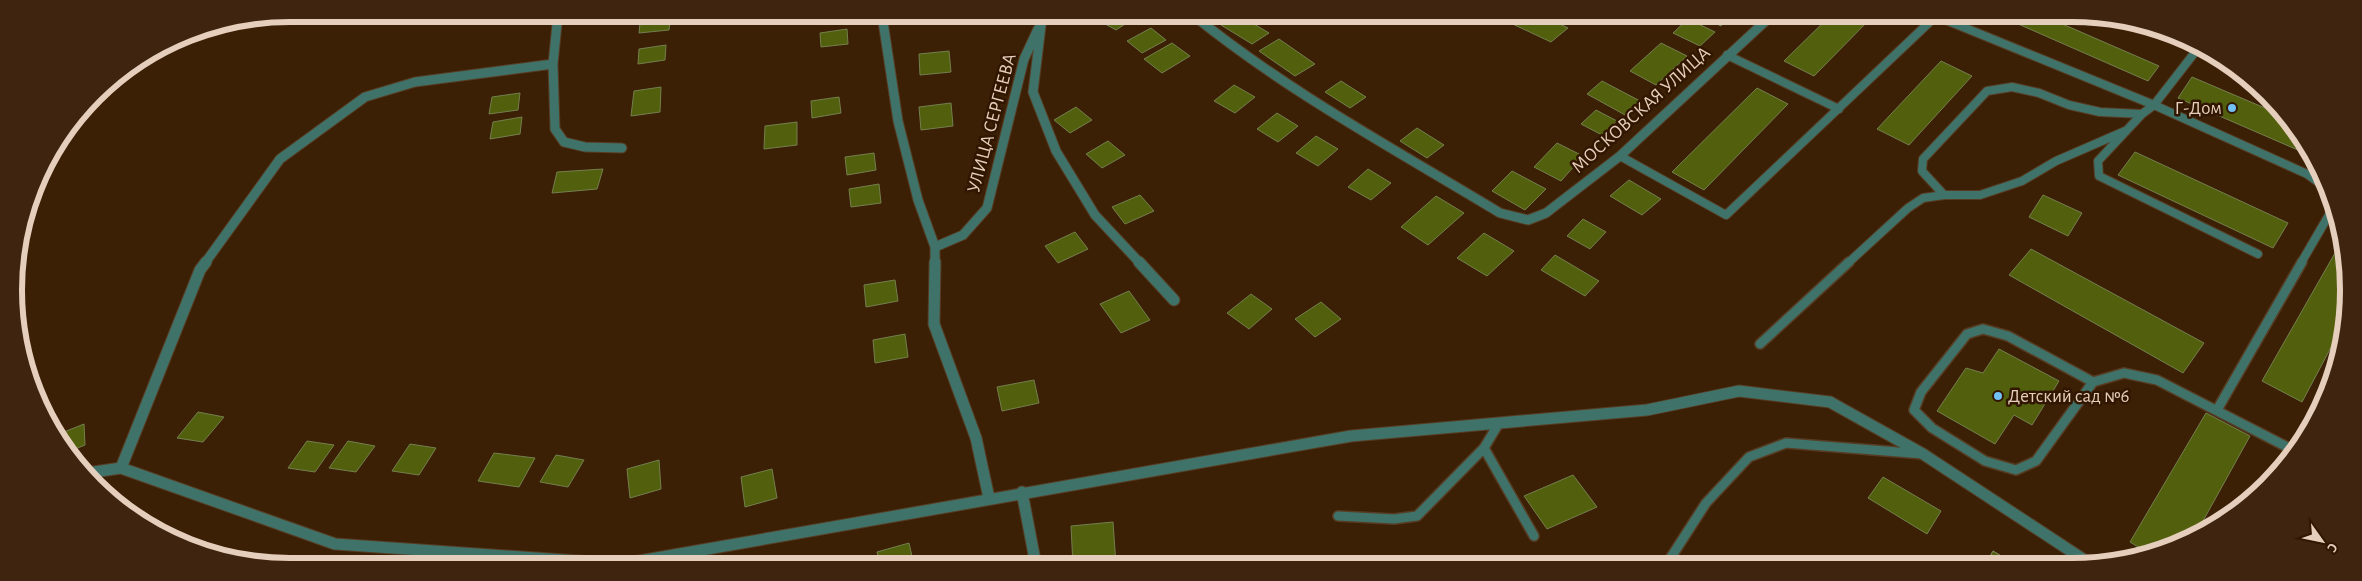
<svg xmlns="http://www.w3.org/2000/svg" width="2362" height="581" font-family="'Alegreya Sans',sans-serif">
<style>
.building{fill:#52600d;stroke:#747f4e}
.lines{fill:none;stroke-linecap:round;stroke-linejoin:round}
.lane-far1-casing{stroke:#573c23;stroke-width:10}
.lane-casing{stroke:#573c23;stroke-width:12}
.street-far1-casing{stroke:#573c23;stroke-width:11}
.street-casing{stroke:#573c23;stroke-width:13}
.lane-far1{stroke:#3f7268;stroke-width:8}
.lane{stroke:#3f7268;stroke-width:9}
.street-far1{stroke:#3f7268;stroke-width:9}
.street{stroke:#3f7268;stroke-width:11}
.poi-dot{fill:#72c1f5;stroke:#311600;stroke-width:2}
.labels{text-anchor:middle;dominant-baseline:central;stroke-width:5;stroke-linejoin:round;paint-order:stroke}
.poi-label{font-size:19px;fill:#e6cebc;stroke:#311600;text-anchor:end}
.street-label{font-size:19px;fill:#e6cebc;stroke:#311600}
.rim{fill:none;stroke:#e6cebc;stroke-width:6}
</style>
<rect width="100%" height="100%" fill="#3c2006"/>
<path class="building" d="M641,14H671L669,30L639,33Z
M1105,15H1134L1136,17L1116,30L1098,20Z
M1236,15H1239L1269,33L1252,44L1221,25Z
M1509,15H1542L1568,28L1551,42L1504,20Z
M1703,16H1731L1721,26L1702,17Z
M1830,16H1873L1814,76L1784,61Z
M2000,16H2044L2159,66L2148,81Z
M1688,19L1715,32L1700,46L1673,33Z
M1151,28L1166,40L1142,53L1127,41Z
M847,29L848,44L821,47L820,33Z
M1279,39L1315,64L1295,76L1259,51Z
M1172,43L1190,56L1162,73L1144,59Z
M1661,43L1687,56L1656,85L1630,71Z
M666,45L665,60L638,64L639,49Z
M949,51L951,72L920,75L919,54Z
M1941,61L1972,76L1909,145L1877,129Z
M2192,77L2286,117L2291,122L2307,154L2178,98Z
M1341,81L1366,97L1350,108L1325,92Z
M1602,81L1642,102L1627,116L1587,94Z
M1234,85L1255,97L1235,113L1214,101Z
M661,87L660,112L631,116L634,91Z
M1757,88L1788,104L1704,190L1672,172Z
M520,93L518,110L489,114L492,97Z
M839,97L841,113L812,118L811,101Z
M951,103L953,126L921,130L919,107Z
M1076,107L1092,120L1070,133L1054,120Z
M1596,110L1617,121L1602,135L1581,124Z
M1277,113L1298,126L1278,142L1257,129Z
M522,117L520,134L490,139L493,122Z
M797,122V145L764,149L765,126Z
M1417,128L1444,145L1427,158L1400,141Z
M1316,136L1338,149L1318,166L1296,153Z
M1108,141L1125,155L1102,168L1086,154Z
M1557,143L1583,156L1561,181L1534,167Z
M2135,152L2288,223L2273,248L2118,175Z
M874,153L876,170L847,175L845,157Z
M603,169L597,189L552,193L557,172Z
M1368,169L1391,183L1371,200L1348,187Z
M1512,171L1546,189L1525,210L1492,191Z
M1629,180L1661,199L1642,215L1610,196Z
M879,184L881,203L851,207L849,189Z
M1140,195L1154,211L1125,224L1112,207Z
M2043,195L2082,213L2068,236L2029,217Z
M1436,196L1464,213L1428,245L1401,227Z
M1583,219L1606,232L1590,249L1567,236Z
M1075,232L1088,249L1058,263L1045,246Z
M1484,233L1514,251L1487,276L1457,258Z
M2339,246L2341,247L2345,321L2302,402L2262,381Z
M2031,249L2204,343L2183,373L2009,275Z
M1555,255L1599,281L1585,296L1541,270Z
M895,280L898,301L866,307L864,285Z
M1129,291L1150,320L1121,333L1100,304Z
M1251,294L1272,309L1249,329L1227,313Z
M1321,302L1341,319L1315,337L1295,319Z
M905,334L908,357L875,363L873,340Z
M1999,349L2059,381L2032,425L2014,415L1995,444L1937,411L1966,368L1983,373Z
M1034,380L1039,403L1002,411L997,387Z
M198,412L224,417L203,442L177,438Z
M2206,413L2250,436L2193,539L2148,553L2130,542Z
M84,424L85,445L68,452L59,434Z
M307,441L334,445L315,472L288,468Z
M348,441L375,446L356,472L329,468Z
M410,444L436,448L419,475L392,471Z
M494,453L535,458L519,487L478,481Z
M556,455L584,460L568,487L540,482Z
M659,460L661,489L630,498L627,469Z
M772,469L777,498L745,507L741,477Z
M1573,475L1597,507L1547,529L1524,496Z
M1883,477L1941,511L1927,534L1868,498Z
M1113,522L1116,565H1073L1071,526Z
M909,543L914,565H880L877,552Z
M1993,551L2016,565H1985Z
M1993,551L2016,565H1985Z"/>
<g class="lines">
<defs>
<path id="lane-far1" d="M2199,47L2154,105L2142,114L2098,161L2099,176L2258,254
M1727,55L1839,109
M1620,156L1726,215L1936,16L2154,105L2307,174L2322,185
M1944,195L1922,171L1923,159L1987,91L2012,87L2039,93L2069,105L2100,112L2142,114
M1848,263L1908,208L1923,198L1944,195H1980L2022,181L2056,161L2125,131
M2301,263L2333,208"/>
<path id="lane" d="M1983,329L2008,336L2093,382L2036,461L2016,470L1985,461L1932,428L1914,410L1921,392L1967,334Z
M1760,344L1849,262
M2093,382L2124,373L2157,380L2293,450
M2217,410L2302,262
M1484,448L1534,536
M1338,516L1394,519L1417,516L1484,448L1499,423
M1666,565L1706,503L1749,457L1786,443L1923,454"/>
<path id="street-far1" d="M558,14L553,64L555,129L564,142L585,147L622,148
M882,15L898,121L918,200L935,247V263
M1193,15C1288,92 1396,150 1500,213L1528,220L1546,213L1620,156L1771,16
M1042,18L1033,92L1056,151L1095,215L1140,263
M935,247L963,235L987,208L1024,59L1038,29
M205,263L280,159L365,97L415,82L553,64"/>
<path id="street" d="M935,262L934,324L976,438L989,498
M1139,262L1174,300
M121,468L200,270L206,262
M87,473L121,468L335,544L622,564L1351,436L1647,410L1739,391L1830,402L1923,454L2092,565
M1022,492L1036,565"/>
</defs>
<use href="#lane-far1" class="lane-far1-casing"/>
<use href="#lane" class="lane-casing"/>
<use href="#street-far1" class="street-far1-casing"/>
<use href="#street" class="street-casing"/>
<use href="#lane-far1" class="lane-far1"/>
<use href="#lane" class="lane"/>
<use href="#street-far1" class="street-far1"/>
<use href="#street" class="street"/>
</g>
<g class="poi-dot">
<circle cx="2232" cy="108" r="5"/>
<circle cx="1998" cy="396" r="5"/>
</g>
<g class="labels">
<g class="poi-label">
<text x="2222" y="108">Г-Дом</text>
<text x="2008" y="396" text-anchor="start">Детский сад №6</text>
</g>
<g class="street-label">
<text transform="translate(1641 110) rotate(-42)">МОСКОВСКАЯ УЛИЦА</text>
<text transform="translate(992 123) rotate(-75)">УЛИЦА СЕРГЕЕВА</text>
</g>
</g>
<path d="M0 0H2362V581H0ZM290 22H2072A268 268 0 0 1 2340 290V290A268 268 0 0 1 2072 558H290A268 268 0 0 1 22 290V290A268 268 0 0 1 290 22Z" fill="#3f250f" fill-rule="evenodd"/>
<path class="rim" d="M290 22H2072A268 268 0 0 1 2340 290V290A268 268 0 0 1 2072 558H290A268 268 0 0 1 22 290V290A268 268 0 0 1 290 22Z"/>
<g transform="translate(2322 541) rotate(123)" stroke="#311600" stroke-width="4" paint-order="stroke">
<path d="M0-4L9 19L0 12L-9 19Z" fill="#e6cebc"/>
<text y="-8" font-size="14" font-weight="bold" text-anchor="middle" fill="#e6cebc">С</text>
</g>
</svg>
